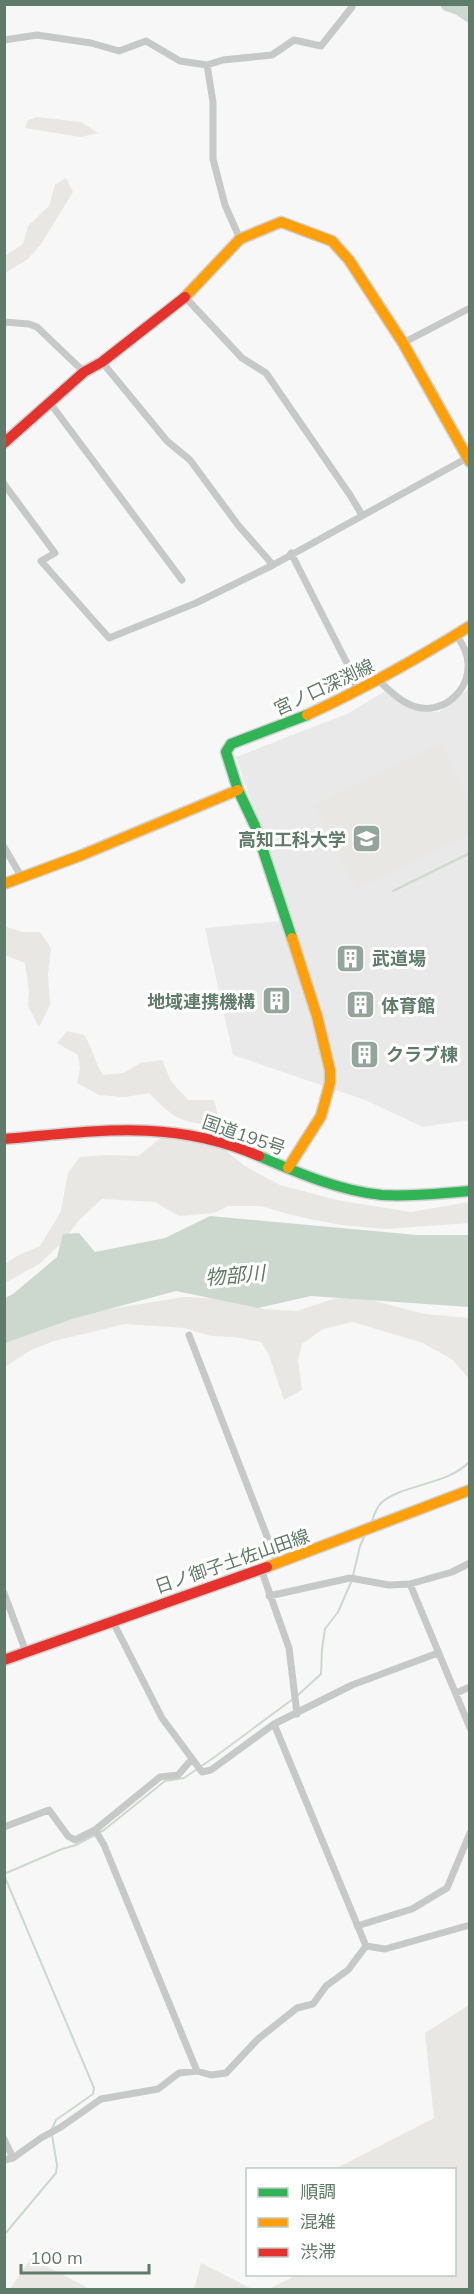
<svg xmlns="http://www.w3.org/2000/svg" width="474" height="2294" font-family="Mulish,'Noto Sans JP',sans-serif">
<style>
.built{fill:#e8e9e8}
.green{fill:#e9e7e4}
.water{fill:#ccd8ce}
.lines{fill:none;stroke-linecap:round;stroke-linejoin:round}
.stream{stroke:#ccd8ce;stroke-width:2}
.river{stroke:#ccd8ce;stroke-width:15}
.fast-casing{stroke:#d0d3d1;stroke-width:13}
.slow-casing{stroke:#d0d3d1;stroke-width:13}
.jam-casing{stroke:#d0d3d1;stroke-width:13}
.street{stroke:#c6c9c7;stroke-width:7}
.fast{stroke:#30b455;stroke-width:10}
.slow{stroke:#ff9f0a;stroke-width:10}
.jam{stroke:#e5322d;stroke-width:10}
.labels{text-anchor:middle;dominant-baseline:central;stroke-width:6;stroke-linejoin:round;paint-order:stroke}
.street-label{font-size:18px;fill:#5f7b69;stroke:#fff}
.poi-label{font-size:18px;font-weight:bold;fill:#5f7b69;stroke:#fff;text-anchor:start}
.water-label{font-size:20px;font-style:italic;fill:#5e7b64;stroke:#fff}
</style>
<rect width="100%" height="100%" fill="#f7f7f7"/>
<path class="built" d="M469,683V1120L423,1127L365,1100L233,1055L205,928L291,920L236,757L349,713L385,691L412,710L439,712L468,689Z"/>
<path class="green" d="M37,117L81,122L98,133L81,137L25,128L28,120Z
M66,178L73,192L41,244L28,259L5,273V256L23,244L28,226L49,206L55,185Z
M441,743L469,803V835L356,889L315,804Z
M4,926L22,932H40L51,948L48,975L50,1005L39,1027L28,1006L29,991L25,963L5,955Z
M67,1031L84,1035C93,1048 94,1062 103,1075L124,1073L140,1063L162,1060L171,1081L188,1100H214L220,1124C181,1124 176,1120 149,1093L125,1097L99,1095L77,1083L80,1069L78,1055L57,1043Z
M190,1137L220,1146L245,1166L280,1185L337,1200L411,1212L469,1202V1223L385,1229L341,1225L300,1217L260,1206H229L214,1213L179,1216L155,1202L102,1199L79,1220L62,1243L39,1264L5,1283V1264L17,1256L40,1246L61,1211L68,1173L80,1157L107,1155L138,1156L161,1138Z
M356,1296L424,1314L469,1318V1379L453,1360L423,1343L353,1322L323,1329L302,1344L298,1360L302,1390L284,1400L268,1353L261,1342L234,1337L211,1336L184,1328L125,1324L54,1341L31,1350L5,1367V1340L93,1312L183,1297L224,1299L263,1309L297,1311L333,1299Z
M469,2005V2289H269L297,2275L454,2274V2170L335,2169L434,2118L425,2033Z
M31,2258L90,2289H10Z
M201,2263L252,2289H194Z"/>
<path class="water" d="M210,1216L417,1235H469V1307L311,1296L258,1308L176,1291L72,1319L5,1343V1298L13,1294L57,1257L63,1234L79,1233L95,1252L165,1238Z"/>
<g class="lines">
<path class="stream" d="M393,891L470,853
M371,1524C373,1518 376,1508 381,1503C402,1484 449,1485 470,1461
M4,1874L62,1849L76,1845L104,1830L165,1781L184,1778L216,1756L297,1696L321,1674L322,1649L325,1629L338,1612L352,1580L360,1546L365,1535
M4,1875L94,2088L93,2094L56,2120L52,2129
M4,2235L56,2173L57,2165L52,2135"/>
<path class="river" d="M448,4L460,8L470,15"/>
<defs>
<path id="fast" d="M292,938L255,826L238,790L226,752L231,744L307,715
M259,1156C298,1173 340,1191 382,1195C412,1197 441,1193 470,1191"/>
<path id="slow" d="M185,297L240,239L281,222L332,241L349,260L403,343L470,462
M307,715C363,689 417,659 470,626
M4,884L82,855L238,790
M288,1168L321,1116L330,1083V1070L317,1016L292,938
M267,1567L470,1490"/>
<path id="jam" d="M4,443L84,372L102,362L185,297
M4,1139C96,1131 172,1118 259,1156
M4,1660L267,1567"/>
</defs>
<use href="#fast" class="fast-casing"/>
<use href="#slow" class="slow-casing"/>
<use href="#jam" class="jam-casing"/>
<path class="street" d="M4,40L37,35L91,43L119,51L146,41L180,61L207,65L223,60L272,55L294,40L321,46L352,7V4
M207,65L213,102V159L225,205L240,239
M185,297L242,358L266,373L350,495L362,515
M4,322L29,324L37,327L84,372
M403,343L470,308
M102,362L167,441L190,460L238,525L273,565
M50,403L182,580
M4,484L55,553L41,561L109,638L196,603L273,565L467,458
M291,553L355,679L356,692
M379,681C390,691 402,703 416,707C444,714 469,691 468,664C468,653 462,644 456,634
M4,847L21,876
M189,1335L277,1562
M261,1569L289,1648L297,1714
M410,1584L470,1728
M4,1593L26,1652
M269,1596L350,1578L389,1585L410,1584L452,1572L470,1563
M112,1620L162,1718L202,1772L211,1770L274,1724L352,1685L438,1653
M456,1693L470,1687
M274,1724L366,1946
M4,1827L49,1810L68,1836L75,1840L95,1830L160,1777L178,1775L192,1759
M95,1830L104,1845L197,2071
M357,1926L412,1909L447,1888L470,1833
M366,1946L385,1949L470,1925
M4,2139L13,2158
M4,2160L13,2158L41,2138L61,2127L101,2099L158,2089L179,2073L197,2071L211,2075L226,2073L258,2039L297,2008L313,2004L326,1986L348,1970L366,1946"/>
<use href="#fast" class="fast"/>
<use href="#slow" class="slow"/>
<use href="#jam" class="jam"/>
</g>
<defs>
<symbol id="university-square" viewBox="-11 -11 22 22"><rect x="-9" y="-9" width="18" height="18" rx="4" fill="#94a69b" stroke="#fff"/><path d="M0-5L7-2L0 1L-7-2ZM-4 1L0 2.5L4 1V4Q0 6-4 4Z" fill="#fff"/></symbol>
<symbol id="building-square" viewBox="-11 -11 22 22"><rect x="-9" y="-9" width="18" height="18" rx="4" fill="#94a69b" stroke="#fff"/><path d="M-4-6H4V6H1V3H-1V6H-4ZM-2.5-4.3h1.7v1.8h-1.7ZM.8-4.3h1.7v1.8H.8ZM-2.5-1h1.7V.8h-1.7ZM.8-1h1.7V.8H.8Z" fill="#fff"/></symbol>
</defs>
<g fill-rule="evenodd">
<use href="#university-square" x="350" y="822" width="33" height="33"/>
<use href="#building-square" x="334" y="942" width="33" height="33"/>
<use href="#building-square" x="260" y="984" width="33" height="33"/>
<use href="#building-square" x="344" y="988" width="33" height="33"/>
<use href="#building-square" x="348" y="1038" width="33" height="33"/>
</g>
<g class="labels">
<g class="street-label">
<text transform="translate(324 687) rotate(-25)">宮ノ口深渕線</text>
<text transform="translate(244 1135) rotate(19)">国道195号</text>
<text transform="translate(232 1561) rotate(-19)">日ノ御子土佐山田線</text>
</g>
<g class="poi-label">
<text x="346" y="839" text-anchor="end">高知工科大学</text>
<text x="372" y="958">武道場</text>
<text x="255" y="1001" text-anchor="end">地域連携機構</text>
<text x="381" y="1005">体育館</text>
<text x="386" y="1054">クラブ棟</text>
</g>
<g class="water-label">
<text transform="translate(235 1275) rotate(-5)">物部川</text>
</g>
</g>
<rect width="474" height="2294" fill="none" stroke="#5f7b69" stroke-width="12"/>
<rect x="246" y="2168" width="210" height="108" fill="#ffffff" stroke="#bfcac3" stroke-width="1.5"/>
<rect x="258" y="2188" width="30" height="9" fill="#30b455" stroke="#bfcac3" stroke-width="1.5"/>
<text x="300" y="2198" font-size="18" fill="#5f7b69">順調</text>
<rect x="258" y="2218" width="30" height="9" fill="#ff9f0a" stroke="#bfcac3" stroke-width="1.5"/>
<text x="300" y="2228" font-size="18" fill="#5f7b69">混雑</text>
<rect x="258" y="2248" width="30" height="9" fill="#e5322d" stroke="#bfcac3" stroke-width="1.5"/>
<text x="300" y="2258" font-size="18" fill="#5f7b69">渋滞</text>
<path d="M21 2264v9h128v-9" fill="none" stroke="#5f7b69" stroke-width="3"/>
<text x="30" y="2264" font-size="18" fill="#5f7b69" stroke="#ffffff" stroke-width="4.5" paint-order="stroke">100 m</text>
</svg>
